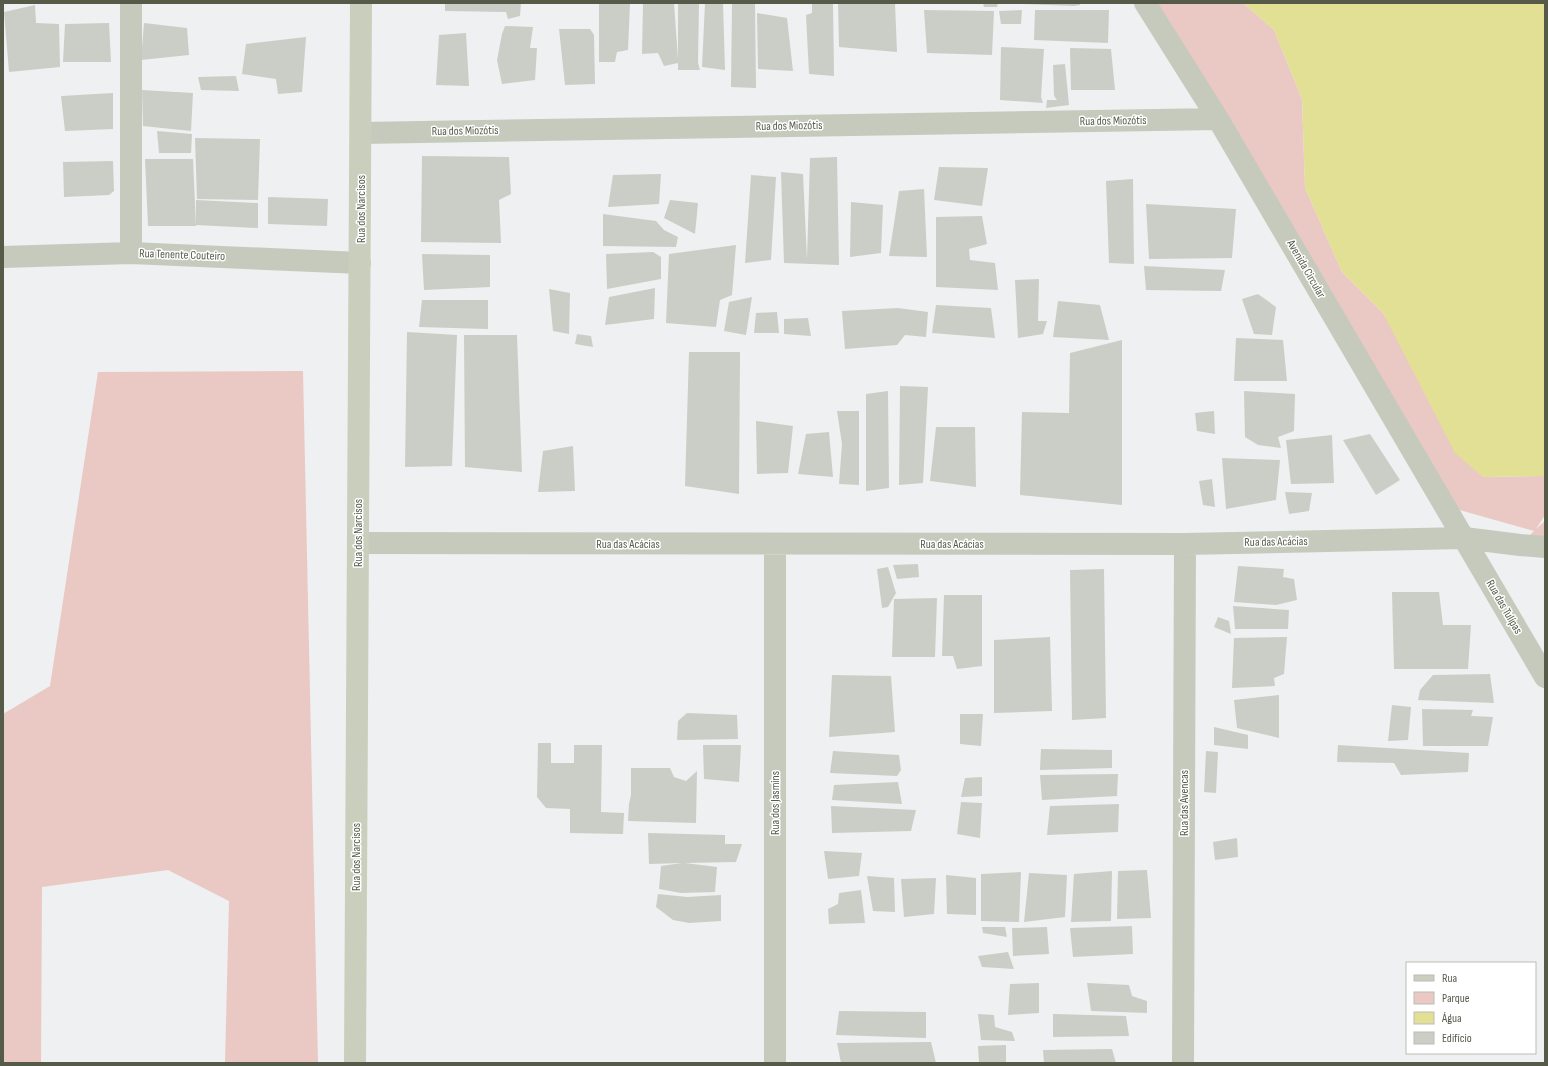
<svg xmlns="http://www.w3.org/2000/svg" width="1548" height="1066" font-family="'Sofia Sans Condensed',sans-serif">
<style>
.green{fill:#eac8c3}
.water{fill:#e2e095}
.building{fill:#cbcec6}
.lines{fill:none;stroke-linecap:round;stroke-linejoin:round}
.street{stroke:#c6cabc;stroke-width:22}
.secondary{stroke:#c9cebd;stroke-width:22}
.labels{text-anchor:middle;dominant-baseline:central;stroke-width:3;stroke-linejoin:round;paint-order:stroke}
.street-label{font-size:12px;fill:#565a49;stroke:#fff}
</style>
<rect width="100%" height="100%" fill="#eff0f1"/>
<path class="green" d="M1147,3H1243L1274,30L1302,99L1305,188L1342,272L1383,313L1483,477L1545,476V515L1536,529L1545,521V540L1520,545L1534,531L1456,509Z
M303,371L318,1063H225L229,901L168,870L42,887L41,1062L3,1063V714L50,686L98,372Z"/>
<path class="water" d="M1243,3H1545V476L1483,477L1455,453L1383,313L1342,272L1305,188L1302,99L1274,30Z"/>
<path class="building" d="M445,3H521L520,16L508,19L506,12L445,11Z
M599,3H630L628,50L617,52L615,62H599Z
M643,3H674L678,59V3H699L698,63L700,70H678V63L664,66L658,53L642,54Z
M705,3H723L725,70L702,67Z
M732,3H755L756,88L731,87Z
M812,3H833L834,76L809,74L806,15L812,13Z
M838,3H895L897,52L839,47Z
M983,3H998L997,7H984Z
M1023,3H1080V5L1074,6L1023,4Z
M35,5L36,23L59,24L60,67L9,72L4,12Z
M924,10L994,11L992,55L927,53Z
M1022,10L1021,24H1001L999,11Z
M1035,10H1109L1108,43L1034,40Z
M757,13L787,18L793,71L758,69Z
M109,23L111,62H63L65,24Z
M144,23L187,28L189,55L141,60Z
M505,26L533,27L530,48H537L535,80L502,84L497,60L502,34Z
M559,29H590L594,35L595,84L565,85Z
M466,33L469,86L436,85L439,35Z
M306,37L302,92L278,94L276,79L242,74L246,44Z
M1001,47L1044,49L1041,97L1043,103L1000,100Z
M1070,48L1111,49L1115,90H1071Z
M1065,64L1069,105L1046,108L1047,100H1057L1054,96L1053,65Z
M236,76L239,91L201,90L198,77Z
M142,90L193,93L191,131L143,126Z
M113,93V129L65,131L61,96Z
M157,131L192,134L191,153H159Z
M195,138L260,139L258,200L197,199Z
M422,156L509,157L511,194L499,200L501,243L421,242Z
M837,157L839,265L784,263L781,172L803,174L807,259L810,158Z
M145,159H193L196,226H148Z
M113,161L114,191L109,195L64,197L63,162Z
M939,167L988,168L982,206L934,200Z
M661,174L659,204L608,207L613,175Z
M751,175L776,177L771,260L745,263Z
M1133,179L1134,264L1109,263L1106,181Z
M924,189L927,257L889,256L899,191Z
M268,197L328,199L327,226L268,224Z
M196,200L258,203V228L196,225Z
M670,200L698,203L695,234L664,218Z
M851,202L883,205L881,253L850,257Z
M1146,204L1236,209L1232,258L1149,259Z
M603,214L656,221L664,230L678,237L676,247L603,246Z
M982,216L987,244L969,249L970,260L995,263L998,290L936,287V217Z
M736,245L732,295L720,300L716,327L666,323L669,254Z
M653,252L661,257V279L607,289L606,254Z
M422,254L490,255V287L424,290Z
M1144,266L1225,270L1221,291L1146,290Z
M1039,279L1038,321H1047L1043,334L1018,338L1015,280Z
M655,288L654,319L605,325L609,297Z
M549,289L570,293L569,334L553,331Z
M1258,294L1276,307L1272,335L1254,334L1242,299Z
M752,297L746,335L724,331L729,302Z
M422,300H488V329L419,327Z
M1058,301L1100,305L1109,340L1053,337Z
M936,305L991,308L995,338L932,333Z
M898,308L928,312L926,337L905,335L897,345L845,349L842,311Z
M777,312L779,333H754L756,313Z
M808,318L811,336L784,334V319Z
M407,332L457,335L452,466L405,467Z
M577,334L591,336L593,347L575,344Z
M464,335H517L522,472L465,467Z
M1236,338L1283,340L1287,381H1234Z
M1122,340V505L1020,495L1022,412L1069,413L1070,353Z
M689,352H740L739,494L685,486Z
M900,386L928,387L923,483L899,485Z
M888,391L889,488L866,491V394Z
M1244,391L1295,394L1294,431L1278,437L1281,448L1258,445L1245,437Z
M837,411H859V485L839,484L842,444Z
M1214,411L1215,434L1197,431L1195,413Z
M756,421L793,426L788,473L757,474Z
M936,427H975L976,487L930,481Z
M829,432L833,477L798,474L806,434Z
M1370,434L1400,480L1376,495L1343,440Z
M1332,435L1334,483L1291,484L1286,440Z
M573,446L575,491L538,492L543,451Z
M1222,458L1280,460L1276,500L1226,509Z
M1212,479L1215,507L1203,505L1199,481Z
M1285,492L1312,493L1309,511L1289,514Z
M918,564L919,577L897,579L893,565Z
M1238,566L1284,569L1283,577L1294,579L1297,600L1276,605L1234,602Z
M888,567L896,593L888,607L882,608L877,569Z
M1104,569L1106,718L1072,720L1070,570Z
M1392,592H1439L1443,625H1471L1468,669H1394Z
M944,595H982V666L957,669L953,656H942Z
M937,598L935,657H892L894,599Z
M1233,606L1289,610L1288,629H1235Z
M1218,617L1229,621L1231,634L1214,627Z
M1050,637L1052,711L994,713V640Z
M1287,637L1284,674L1274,678L1275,686L1232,688L1234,638Z
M1490,674L1494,703L1418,700L1420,690L1433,675Z
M832,675L891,676L895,732L829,737Z
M1279,695V738L1237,728L1234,700Z
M1392,705L1411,707L1408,740L1388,741Z
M1422,709L1473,710L1471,716L1493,717L1488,746H1423Z
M687,713L737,715L738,739L677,740L678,721Z
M960,714H983L981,746L960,744Z
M1214,727L1248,735V749L1214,745Z
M538,743H551V763H574V745H602L601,812L624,813L623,834L570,833V809L546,808L537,797Z
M703,745H741L739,782L704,779Z
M1338,745L1469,753L1468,772L1401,775L1394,763L1337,762Z
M1041,749L1112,750V768L1040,770Z
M833,751L899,755L901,770L897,776L830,773Z
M1206,751L1218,752L1216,793L1204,792Z
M631,768H670L674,777L686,781L697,771L696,823L628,821L629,804L631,795Z
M1118,774L1117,796L1042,800L1040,775Z
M982,777V796L961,797L965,778Z
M898,782L902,804L832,800L834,785Z
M961,802L982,803L980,838L957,834Z
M1119,804L1118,832L1047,835L1050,806Z
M831,806L916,810L911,831L832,833Z
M648,833L725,835V844H742L736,862L685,863L717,867L715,892L681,893L659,889L661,866L682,863L649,864Z
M1237,838L1238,857L1215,860L1213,842Z
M824,851L862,853L859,876L828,879Z
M1147,870L1151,918L1117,919L1118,871Z
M1112,871L1111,921L1071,922L1074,874Z
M1021,872L1019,922L981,921V874Z
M1029,873L1067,875L1065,917L1024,922Z
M946,875L976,878V915L947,914Z
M867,876L894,878L895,912L873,911Z
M936,878L934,914L904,917L901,879Z
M861,890L865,923L829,924L828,909L838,904L839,893Z
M658,894L687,897L721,895V921L689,923L673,920L656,907Z
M1132,926L1133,954L1073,957L1070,928Z
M982,927H1005L1007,937L983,933Z
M1047,927L1049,954L1013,956L1012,928Z
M1008,952L1014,969L982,967L978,956Z
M1039,983V1013L1008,1015L1010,984Z
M1087,983L1129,985L1132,996L1147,1001V1013L1091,1011Z
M839,1011L926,1012V1038L836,1035Z
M978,1014L994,1015L995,1027L1012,1032L1015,1041L981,1040Z
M1053,1014L1126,1016L1129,1036L1053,1037Z
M931,1042L936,1063H841L837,1043Z
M1006,1045V1063H979L978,1046Z
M1112,1049L1116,1063H1044L1043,1050Z"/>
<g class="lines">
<path class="street" d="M1145,3L1218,119L1545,677
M361,133L1218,119
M131,253V3
M3,257L131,253L360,263
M358,543L1185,544L1464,538L1520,545L1545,547
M775,1063V544
M1183,1063L1185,544"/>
<path class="secondary" d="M355,1063L361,3"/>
</g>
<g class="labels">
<g class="street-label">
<text transform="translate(1113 121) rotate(-1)">Rua dos Miozótis</text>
<text transform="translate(789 126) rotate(-1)">Rua dos Miozótis</text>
<text transform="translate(465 131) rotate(-1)">Rua dos Miozótis</text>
<text transform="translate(361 209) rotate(-90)">Rua dos Narcisos</text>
<text transform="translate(182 255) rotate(2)">Rua Tenente Couteiro</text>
<text transform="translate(1306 269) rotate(60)">Avenida Circular</text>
<text transform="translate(358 533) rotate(-90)">Rua dos Narcisos</text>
<text transform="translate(1276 542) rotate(-1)">Rua das Acácias</text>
<text x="628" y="544">Rua das Acácias</text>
<text x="952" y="544">Rua das Acácias</text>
<text transform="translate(1504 607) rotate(60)">Rua das Tulípas</text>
<text transform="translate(775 803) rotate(-90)">Rua dos Jasmins</text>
<text transform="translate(1184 803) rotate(-90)">Rua das Avencas</text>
<text transform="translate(356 857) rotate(-90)">Rua dos Narcisos</text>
</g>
</g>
<rect width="1548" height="1066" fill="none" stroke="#565a49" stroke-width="8"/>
<rect x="1406" y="962" width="130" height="92" fill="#ffffff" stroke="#bbbdb6"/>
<rect x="1414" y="975" width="20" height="6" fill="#c9cebd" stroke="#bbbdb6"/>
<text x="1442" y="982" font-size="12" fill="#565a49">Rua</text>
<rect x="1414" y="992" width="20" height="12" fill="#eac8c3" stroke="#bbbdb6"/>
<text x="1442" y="1002" font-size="12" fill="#565a49">Parque</text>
<rect x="1414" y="1012" width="20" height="12" fill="#e2e095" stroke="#bbbdb6"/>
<text x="1442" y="1022" font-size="12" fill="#565a49">Água</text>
<rect x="1414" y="1032" width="20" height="12" fill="#cbcec6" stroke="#bbbdb6"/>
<text x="1442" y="1042" font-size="12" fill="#565a49">Edifício</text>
</svg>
